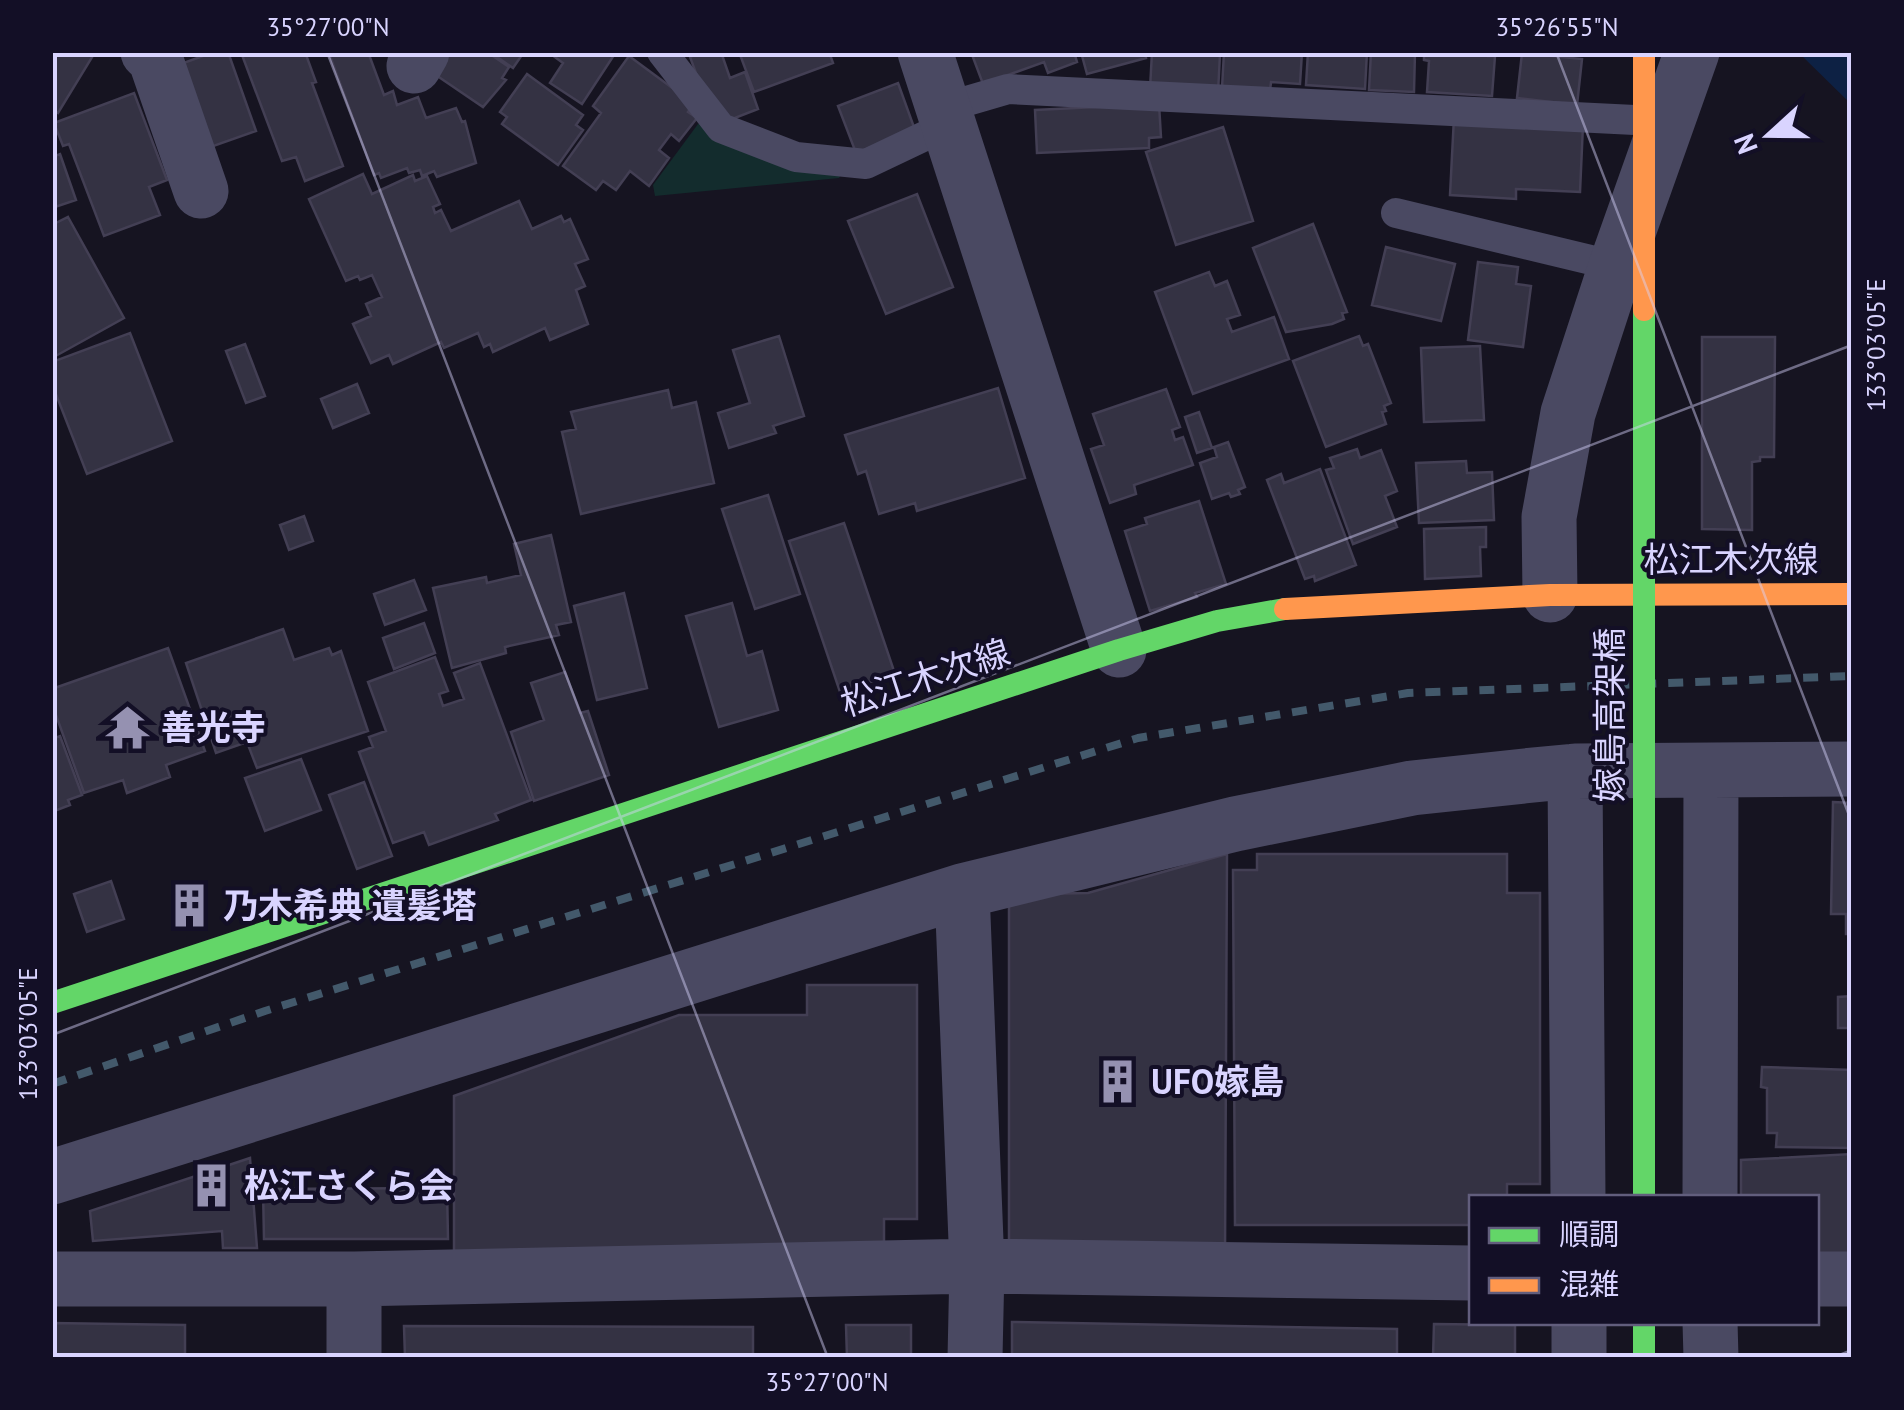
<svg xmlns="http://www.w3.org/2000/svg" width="1904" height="1410" font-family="'PT Sans','Noto Sans JP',sans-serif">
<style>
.green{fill:#132c2d}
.water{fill:#0d2144}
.building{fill:#343243;stroke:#433f54;stroke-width:2.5}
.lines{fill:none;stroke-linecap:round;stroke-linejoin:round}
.lane{stroke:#4a4962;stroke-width:30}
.street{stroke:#4a4962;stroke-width:55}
.fast{stroke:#63d668;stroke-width:22}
.slow{stroke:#ff974d;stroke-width:22}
.rail{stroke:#43596b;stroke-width:8;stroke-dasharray:15 12;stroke-linecap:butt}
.fast-bridge{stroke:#63d668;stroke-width:22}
.slow-bridge{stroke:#ff974d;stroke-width:22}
.ticks{fill:none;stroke:#d9d4ff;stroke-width:2.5;stroke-opacity:0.45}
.labels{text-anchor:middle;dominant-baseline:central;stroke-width:8;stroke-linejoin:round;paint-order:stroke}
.street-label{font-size:35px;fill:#d9d4ff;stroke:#130f26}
.poi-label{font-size:35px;font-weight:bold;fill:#d9d4ff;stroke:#130f26;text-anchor:start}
.neatline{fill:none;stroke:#d9d4ff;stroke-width:4}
.ticks-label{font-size:25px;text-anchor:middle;fill:#d9d4ff}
</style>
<rect width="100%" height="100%" fill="#161421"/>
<path class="green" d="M703,123L841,174L839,178L655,196L653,185L698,124Z"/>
<path class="water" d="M1799,53H1851V104Z"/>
<path class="building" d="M52,52L94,54L58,113L52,109Z
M214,52H228L256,131L205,149L175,66Z
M249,52H305L316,82L312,83L343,166L305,181L296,157L282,161L242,55Z
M340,52H368L384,95L393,91L397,105L418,97L426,118L456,108L462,122L465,121L476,163L437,177L434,171L422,176L420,170L409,173L407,168L381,178L379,173L374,175L330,56Z
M439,52H487L509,67L502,78L506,80L483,107L427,69Z
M490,52H524L513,68Z
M548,52H616L582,104L550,83L563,63Z
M701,52H721L730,78L745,72L758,109L722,123L704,95L690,57Z
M739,52H829L833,63L754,92Z
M971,52H1074L1077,62L1048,73L1044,62L983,84Z
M1081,52H1145L1146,58L1087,74Z
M1152,52L1220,54L1218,93L1150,89Z
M1224,52H1302L1300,84L1271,82L1270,91L1222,88Z
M1308,52H1367L1365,89L1306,85Z
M1371,52H1415L1414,92L1369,90Z
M1424,52H1488V56H1495L1492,96L1427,92L1429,61L1424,60Z
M1522,53L1582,59L1577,105L1517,98Z
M629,56L694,104L688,112L697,118L679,141L671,134L659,150L669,158L649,186L630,171L616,190L603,181L596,190L563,166L601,113L593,106Z
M527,74L583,115L576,125L583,130L558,165L502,124L507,117L500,112Z
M898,83L915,130L856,153L838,106Z
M134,93L167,180L149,187L160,215L104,236L69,144L63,146L54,123Z
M1159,104L1161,137L1149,138V148L1037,153L1035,110Z
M1454,117L1583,125L1580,192L1516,189V199L1450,195Z
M1223,127L1253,221L1176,245L1146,152Z
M60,154L76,200L52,208V157Z
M363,174L372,194L413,175L415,181L427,176L440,204L433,207L435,213L441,210L451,231L519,201L532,229L561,216L564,222L570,219L588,259L575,264L585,286L576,290L588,324L550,340L545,328L493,352L490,344L484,347L478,333L444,348L441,342L393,364L389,355L371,363L353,324L371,316L366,304L382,297L372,275L360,280L358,276L346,281L309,199Z
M917,194L953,287L886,314L848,221Z
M68,217L124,318L52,358V225Z
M1313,224L1347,312L1342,313L1344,319L1332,324L1286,332L1253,248Z
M1386,247L1455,264L1441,321L1372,305Z
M1478,262L1518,267L1516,284L1531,286L1523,347L1468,340Z
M1209,272L1215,286L1227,281L1240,315L1227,319L1232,332L1274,317L1289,359L1193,394L1155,292Z
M130,333L172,441L87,474L52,384V362Z
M779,336L804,416L773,426L776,433L729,448L718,413L750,403L733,350Z
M1359,336L1363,346L1368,344L1391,403L1384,406L1386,411L1382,412L1386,424L1326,447L1293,361Z
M1702,337H1775L1774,457H1760V461L1752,462V530L1702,529Z
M245,344L265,396L246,403L226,351Z
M1480,346L1484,420L1424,422L1421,348Z
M357,384L369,413L333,428L321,399Z
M998,388L1025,478L917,511L915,503L879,514L866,471L858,474L845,435Z
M1166,389L1180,427L1172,430L1175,440L1183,437L1193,465L1134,485L1136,494L1110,503L1091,449L1104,445L1093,414Z
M668,390L672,408L696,402L714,483L581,514L562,432L576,429L571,412Z
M1199,412L1212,448L1197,453L1185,417Z
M1228,442L1245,487L1238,490L1240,494L1231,497L1229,493L1212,499L1200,463L1217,457L1214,447Z
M1357,449L1360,458L1381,450L1397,491L1385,496L1397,527L1353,544L1326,470L1334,468L1330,458Z
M1466,461L1467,473L1492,472L1494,520L1419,523L1416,463Z
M1320,469L1356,565L1315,581L1314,576L1305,579L1267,480L1281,474L1284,483Z
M768,495L800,594L755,609L722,509Z
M1199,501L1226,584L1195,593L1197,597L1150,611L1125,531L1147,524L1145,518Z
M304,516L313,541L289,550L280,525Z
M844,523L895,674L840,692L789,541Z
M1486,527V547H1480L1481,576L1425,579L1424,529Z
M551,535L571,622L556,625L559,635L505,647L506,653L452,668L433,588L486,577L487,583L521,575L514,544Z
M414,580L426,610L385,625L374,594Z
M624,593L647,688L597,700L574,606Z
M732,603L747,656L762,651L778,710L719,727L686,616Z
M424,623L435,653L394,669L383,638Z
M283,629L294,660L329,648L332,655L341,651L368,731L257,768L247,742L216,753L186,663Z
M168,648L205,751L166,765L170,777L127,793L123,780L84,793L52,704V689Z
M435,657L448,691L439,694L443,706L464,699L454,673L480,663L531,800L495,814L498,820L429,845L424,832L393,843L359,752L373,747L369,737L386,731L368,682Z
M565,672L580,713L588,711L609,775L534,801L511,732L544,720L531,683Z
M60,736L82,795L68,800L70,805L52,812V739Z
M301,759L321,810L265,831L245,778Z
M364,782L392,856L357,869L329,795Z
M1833,802L1852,803V934H1846V914H1831Z
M1227,854L1225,1256L1009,1259V906L1036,894L1088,893Z
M1257,854H1507V893H1540V1184H1507V1198H1472V1225H1235L1233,870H1257Z
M111,881L124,919L87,932L74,894Z
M197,895L203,907L183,915L178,903Z
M807,985H917V1219H884V1255L454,1254V1096L679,1015H807Z
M1852,996V1028H1838V997Z
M1762,1067L1852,1070V1148L1776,1147L1777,1133H1767V1088L1761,1087Z
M1852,1154V1260H1816V1198H1741V1160Z
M250,1158L257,1248H223L222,1231L93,1241L90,1211Z
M447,1188L448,1239H264L263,1189Z
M1012,1322L1397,1329V1355L1291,1358L1124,1354V1358H1012Z
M52,1323L185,1325V1358H52Z
M1434,1324L1515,1325V1354L1528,1355V1358H1433Z
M846,1325H911V1358H847Z
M404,1326L753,1327V1358H405Z"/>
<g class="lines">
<path class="lane" d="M662,52L721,128L796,157L866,164L948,125
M943,108L1008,89L1655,121
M1396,213L1616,266"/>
<path class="street" d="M148,52L155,58L201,191
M925,52L1119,650
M414,66L422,52
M1550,595L1549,517L1568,413L1616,266L1692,52
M1575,771L1578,1198
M962,891L977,1266L975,1358
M52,1177L962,891L1235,824L1412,788L1524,776L1575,771L1852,769
M1710,1198L1711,771
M52,1279H354L977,1266L1472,1273
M354,1279V1358
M1816,1279H1852
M1579,1322V1358
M1710,1322L1711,1358"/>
<path class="fast" d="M52,1003L1119,650L1217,621L1285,609
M1644,1322V1358"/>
<path class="slow" d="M1285,609L1550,595L1852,594"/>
<path class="rail" d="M52,1084L265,1011L1138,738L1408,693L1852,676"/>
<path class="fast-bridge" d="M1644,310V1198"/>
<path class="slow-bridge" d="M1644,52V310"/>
</g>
<path class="ticks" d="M327,52L828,1358M1556,52L1852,823M52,1035L1852,345M1832,1358L1852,1350"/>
<defs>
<symbol id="temple-bare" viewBox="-9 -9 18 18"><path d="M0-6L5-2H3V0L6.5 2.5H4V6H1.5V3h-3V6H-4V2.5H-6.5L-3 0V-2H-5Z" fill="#9591b1" stroke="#130f26" stroke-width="2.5" paint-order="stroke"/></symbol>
<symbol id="building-bare" viewBox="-9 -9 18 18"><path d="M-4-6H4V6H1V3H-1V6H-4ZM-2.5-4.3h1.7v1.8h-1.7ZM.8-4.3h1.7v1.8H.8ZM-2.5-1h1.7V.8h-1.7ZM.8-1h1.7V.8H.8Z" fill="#9591b1" stroke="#130f26" stroke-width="2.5" paint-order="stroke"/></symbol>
</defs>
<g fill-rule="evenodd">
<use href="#temple-bare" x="96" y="696" width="63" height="63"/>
<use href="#building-bare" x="158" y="874" width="63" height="63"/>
<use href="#building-bare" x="1086" y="1050" width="63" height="63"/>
<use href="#building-bare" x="180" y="1154" width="63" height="63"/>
</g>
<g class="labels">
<g class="street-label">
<text x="1731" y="559">松江木次線</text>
<text transform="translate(925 677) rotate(-18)">松江木次線</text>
<text transform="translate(1609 715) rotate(-90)">嫁島高架橋</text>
</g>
<g class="poi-label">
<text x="161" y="727">善光寺</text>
<text x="223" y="905">乃木希典 遺髪塔</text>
<text x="1151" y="1081">UFO嫁島</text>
<text x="244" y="1185">松江さくら会</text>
</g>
</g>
<rect width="1904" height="1410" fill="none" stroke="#130f26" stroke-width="110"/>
<rect x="1469" y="1195" width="350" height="130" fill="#130f26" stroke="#625e7d" stroke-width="2.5"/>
<rect x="1489" y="1228" width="50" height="15" fill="#63d668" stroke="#625e7d" stroke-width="2.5"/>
<text x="1559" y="1245" font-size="30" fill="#d9d4ff">順調</text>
<rect x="1489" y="1278" width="50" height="15" fill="#ff974d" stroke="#625e7d" stroke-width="2.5"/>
<text x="1559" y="1295" font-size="30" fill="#d9d4ff">混雑</text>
<g transform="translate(1769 135) rotate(249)" stroke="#130f26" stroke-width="8" paint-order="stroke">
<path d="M0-8L18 38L0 25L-18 38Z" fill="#d9d4ff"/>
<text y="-15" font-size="28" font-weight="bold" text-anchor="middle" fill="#d9d4ff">N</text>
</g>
<rect x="55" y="55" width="1794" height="1300" class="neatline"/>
<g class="ticks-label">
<text x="328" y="36">35°27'00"N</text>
<text x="1557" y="36">35°26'55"N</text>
<text transform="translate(1876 345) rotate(-90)" y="9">133°03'05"E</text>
<text transform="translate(28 1034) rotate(-90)" y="9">133°03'05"E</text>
<text x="827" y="1391">35°27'00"N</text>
</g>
</svg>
